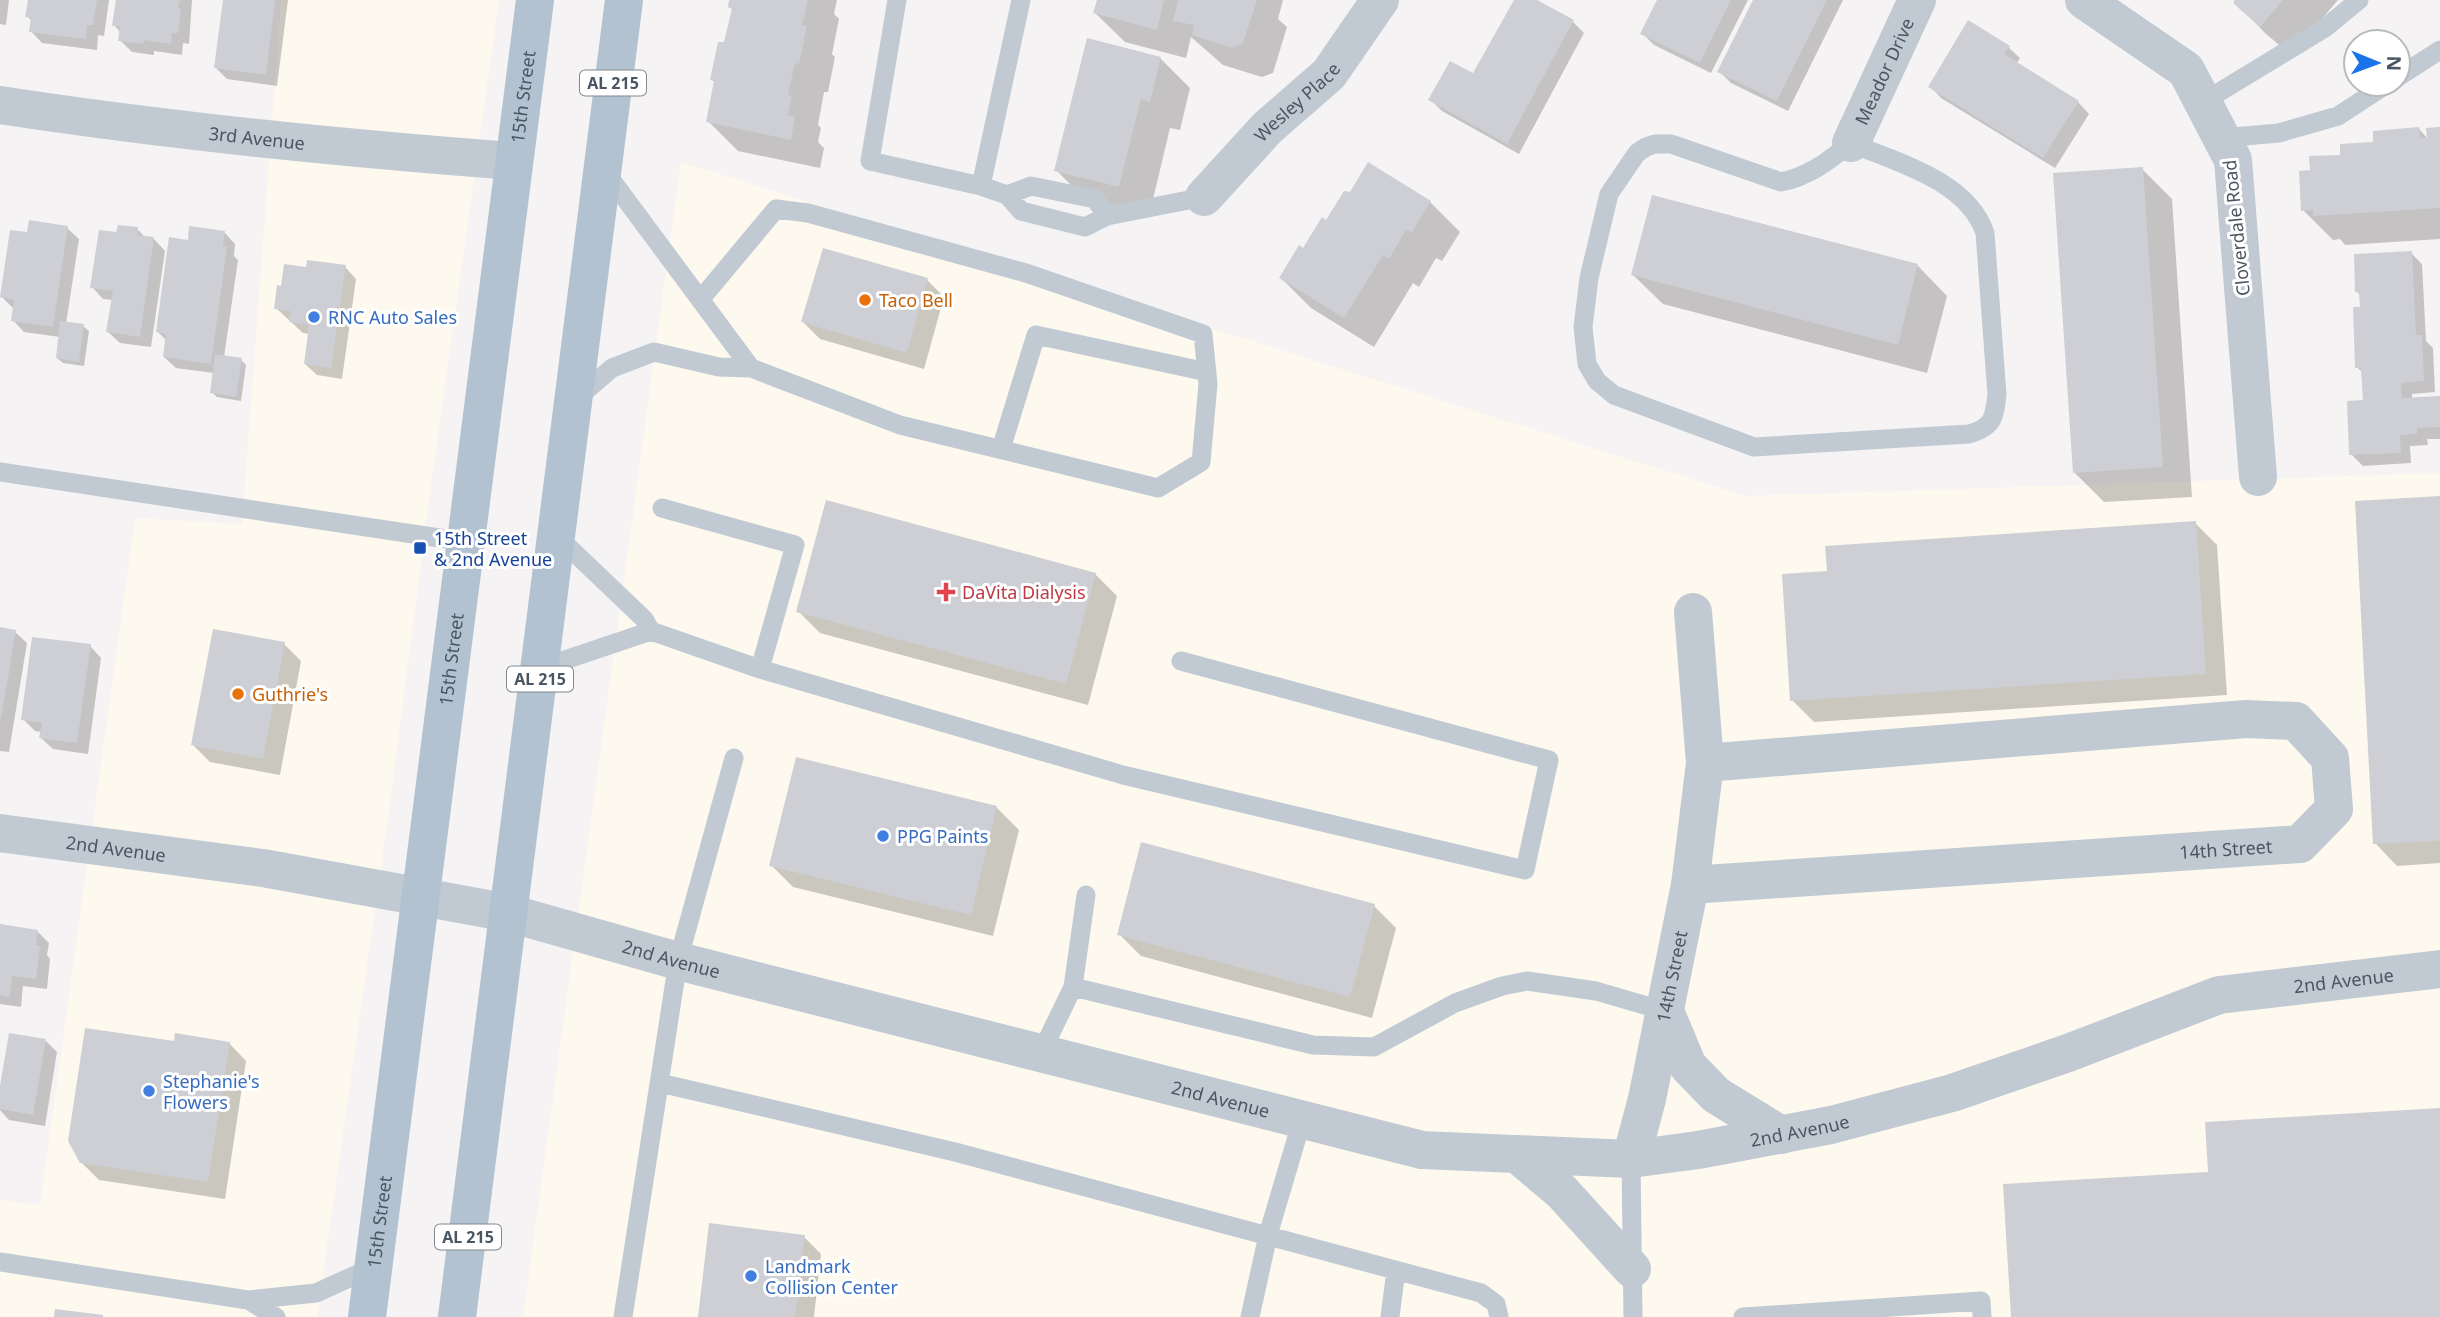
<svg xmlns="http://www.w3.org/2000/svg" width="2440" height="1317" font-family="'Noto Sans',sans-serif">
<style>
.commercial{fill:#fdf9ef}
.shadow{fill:#0003}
.building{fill:#cdcfd5}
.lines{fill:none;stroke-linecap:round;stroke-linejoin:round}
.service{stroke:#c1cad2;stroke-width:19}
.minor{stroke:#c1cad2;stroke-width:38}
.tertiary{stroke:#c1cad2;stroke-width:38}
.primary{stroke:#b3c2d1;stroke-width:38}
.food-dot{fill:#e8710a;stroke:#fff;stroke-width:2.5}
.shop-dot{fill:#3f7fe0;stroke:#fff;stroke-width:2.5}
.transit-dot{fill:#1a4fb4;stroke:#fff;stroke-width:2.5}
.health-dot{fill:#e0444e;stroke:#fff;stroke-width:2.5}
.labels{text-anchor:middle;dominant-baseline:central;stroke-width:6;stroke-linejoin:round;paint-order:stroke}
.shield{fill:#fff;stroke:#808990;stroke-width:2}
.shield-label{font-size:16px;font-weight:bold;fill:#4a5661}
.street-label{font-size:18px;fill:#4a5661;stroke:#fff}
.food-label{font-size:18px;fill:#c56008;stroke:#fff;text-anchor:start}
.shop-label{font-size:18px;fill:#366cbe;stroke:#fff;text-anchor:start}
.transit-label{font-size:18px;fill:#164399;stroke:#fff;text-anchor:start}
.health-label{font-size:18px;fill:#be3a42;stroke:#fff;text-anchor:start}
</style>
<rect width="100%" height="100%" fill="#f5f3f3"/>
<path class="commercial" d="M281,0H499L432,478L388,818L317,1317H0V1200L40,1205L135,518L242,524Z
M681,162L1746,496L2440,473V1317H523Z"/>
<path class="shadow" d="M0,0H9L6,25L0,24Z
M29,0H109L104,36L98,35L97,50L42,43L31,31L32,21L27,16Z
M117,0H192L189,44L183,43L182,55L154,51V55L132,52L120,40L121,33L114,25Z
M225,0H288L277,86L227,79L216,68Z
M731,0H837L834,14L839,19L832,54L835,57L828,92H824L818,125L821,128L818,142L824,148L820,168L738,151L708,121L716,83L712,80L726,43L733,10L730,7Z
M1098,0H1283L1278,19L1287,27L1273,73L1262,77L1223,65L1191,37L1186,58L1125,42L1095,13Z
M1516,0H1533L1573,22L1584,33L1519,154L1442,111L1431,100L1474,75Z
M1659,0H1748L1711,73L1654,45L1642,33Z
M1754,0H1843L1788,111L1731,83L1719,71Z
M2234,0H2338L2291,55L2265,33Z
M2008,47L2020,58L2016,64L2078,102L2089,114L2055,168L1941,98L1930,86Z
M1160,58L1190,88L1180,130L1170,128L1149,216L1086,200L1056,170Z
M2419,129L2428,139L2440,129V239L2345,245L2340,239L2333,240L2303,210L2312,172L2342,156Z
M2142,169L2172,199L2192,497L2104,502L2075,473Z
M1430,202L1460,232L1442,261L1436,258L1419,287L1413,283L1374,347L1311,308L1281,278L1327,222Z
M67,228L79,239L66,324L83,326L89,331L84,366L63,363L57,358L60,337L24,332L13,320V308L2,297L29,234Z
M137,229L146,238L154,239L165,251L151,347L120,343L108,332L113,300L103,299L92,287L118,234Z
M224,232L235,244L234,256L238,260L224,357L241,360L246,365L241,401L217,397L212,392L214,373L176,368L164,357L167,341L157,331L189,242Z
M2411,253L2422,264L2426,341L2433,348L2435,392L2412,394V399L2440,398V439H2427L2428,445L2410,446L2411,463L2363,466L2351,454L2364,401L2363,373L2357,367L2362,309L2361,296L2357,292Z
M1918,266L1947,296L1927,373L1663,304L1633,275Z
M345,267L356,279L342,379L317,375L305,364L310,334L303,333L276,308L283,288L308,269Z
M927,280L944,297L924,369L820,339L803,322Z
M2440,498V863L2397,866L2375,843Z
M2195,523L2217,545L2227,695L1814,722L1792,700Z
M1095,574L1117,596L1088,705L820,633L798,611Z
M0,629L15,632L27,643L9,752L0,751Z
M284,644L301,661L280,775L210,762L193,745Z
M90,646L101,658L88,754L53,749L41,738L42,732L35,731L23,719Z
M797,759L997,808L1019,830L993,936L793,887L771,865Z
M1374,906L1396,928L1372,1018L1141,956L1119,934Z
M0,926L37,931L49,943L47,955L50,959L47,989L23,986L21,1007L0,1004Z
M46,1041L57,1052L45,1126L9,1120L0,1110V1096Z
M229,1043L246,1061L225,1199L99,1180L81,1162Z
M804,1237L821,1254L814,1317H699Z"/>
<path class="building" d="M28,0H97L93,25H87L86,39L29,32L31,17H25Z
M116,0H180L178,9H181L178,33H172L171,44L144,40V44L118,41L120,26H112Z
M223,0H275L266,75L214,68Z
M729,0H808L802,25L807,26L799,64L795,63L788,95L792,97L788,115L795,117L791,140L706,122L714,81L710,80L718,42H724L732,9L728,7Z
M1097,0H1164L1157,30L1093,13Z
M1178,0H1257L1243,43L1232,48L1192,35L1194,25L1173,21Z
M1514,0H1537L1574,20L1507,144L1428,100L1450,61L1473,73Z
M1657,0H1731L1700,63L1640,34Z
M1753,0H1827L1777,101L1717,72Z
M2236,0H2283L2260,27L2233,3Z
M1968,20L2010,46L2004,54L2079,101L2043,158L1928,87Z
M1087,38L1161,57L1150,102L1141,99L1119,187L1054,171Z
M2419,127L2420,138H2427L2426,128L2440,127V208L2313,216V210L2301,211L2299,171L2310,170L2309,156L2340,155V144L2373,142V131Z
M1368,162L1431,201L1412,232L1406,230L1389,259L1383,255L1344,318L1279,278L1299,245L1303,248L1322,217L1326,220L1344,191L1350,192Z
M2143,167L2163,467L2073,473L2053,173Z
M1652,195L1918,264L1898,345L1631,275Z
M29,220L68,226L53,327L11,321L14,300L0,297L10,230L27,232Z
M118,225L138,227L137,235L154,237L140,337L106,332L113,291L90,288L99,230L116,232Z
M189,226L225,231L223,246L227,247L211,364L163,357L166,334L156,332L169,237L188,240Z
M823,248L928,278L907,353L801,322Z
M2412,251L2416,335H2422L2424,381L2401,383L2402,398L2440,396V427L2417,428V434L2400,435L2401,453L2349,455L2347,401L2363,400L2361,368H2355L2353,307H2360L2359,292H2355L2354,254Z
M307,260L346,265L331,368L304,364L309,325L289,322L291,311L274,309L277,285L281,286L284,264L306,267Z
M60,321L84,324L79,362L56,358Z
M215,354L242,358L236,397L210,393Z
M2440,496V841L2373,844L2355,501Z
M826,500L1096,573L1066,684L796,612Z
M2196,521L2206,674L1790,701L1782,574L1827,571L1825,546Z
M0,627L16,630L1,719H0Z
M213,629L285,642L263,759L191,745Z
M32,637L91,644L77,743L39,738L42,723L21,720Z
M796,757L997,806L971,915L769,866Z
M1141,842L1375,904L1350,997L1117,935Z
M0,924L38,930L36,945L40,946L36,979L12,976L10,997L0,995Z
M85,1028L174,1041L175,1033L230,1042L208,1182L80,1163L68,1141Z
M9,1033L46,1039L33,1115L0,1109V1086Z
M2440,1108V1317H2011L2003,1184L2208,1172L2205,1122Z
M709,1223L805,1235L795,1317H698Z
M55,1309L103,1315V1317H54Z"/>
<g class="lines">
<path class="service" d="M897,0L870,161L981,186L1007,195
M2398,77L2440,50
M2203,102L2325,28L2359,0
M2221,138L2279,133L2338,116L2387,84
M1851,143C1897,163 1967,180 1985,233L1997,395C1994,419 1993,427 1969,434L1754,447L1614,395L1597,381L1587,364L1583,327L1589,278L1609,194L1637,153L1646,147L1655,144H1671L1781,182C1810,176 1828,161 1851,143Z
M604,170L751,368L900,425L1158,488L1201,462L1208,384L1203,334L1026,273L808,213L776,209L700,300
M981,186L1021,0
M1107,216L1095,199L1031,186L1007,195L1021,211L1085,227L1107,216L1204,197
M576,399L612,368L654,352L719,367L751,368
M1001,449L1036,335L1207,372
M0,472L466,542
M662,508L795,545L760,669
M557,536L644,619L651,631L760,669L1123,775L1525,870L1549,760L1181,661
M541,668L651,631
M1073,987L1313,1045L1374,1047L1455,1003L1502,986L1527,981L1596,991L1665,1011
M1040,1055L1073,987L1086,895
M660,1083L955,1152L1481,1293L1496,1304L1499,1317
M1631,1159L1633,1317
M0,1262L248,1300L316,1293L373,1267
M248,1300L276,1317
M623,1317L678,961L734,758
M1250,1317L1268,1235L1302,1120
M1390,1317L1396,1270
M1743,1317L1981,1301L1982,1317"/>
<g class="minor">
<path d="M2084,0L2186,70L2233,160L2258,477"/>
<path id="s1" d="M0,105C170,131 341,148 513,161"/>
<path id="s2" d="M1851,143L1917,0"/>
<path id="s3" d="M1204,197L1267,128L1329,74L1380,0"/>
<path id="s4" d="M0,833L263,868L422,897"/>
<path id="s5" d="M1690,885L2300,844L2334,809L2330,758L2296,721L2246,719L1705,763"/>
<path id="s6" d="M1631,1159L1647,1099L1690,885L1705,763L1693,612"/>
</g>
<g class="tertiary">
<path id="s7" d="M422,897L509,913L678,961L1422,1150L1631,1159L1698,1150L1831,1125L1952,1093L2068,1053L2219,995L2440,969"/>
<path d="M1665,1011L1688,1066L1716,1095L1781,1135"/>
<path d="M1517,1154L1562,1192L1632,1269"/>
</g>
<g class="primary">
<path id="s8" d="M367,1317L535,0"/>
<path d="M457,1317L624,0"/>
</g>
</g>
<g class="food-dot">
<circle cx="865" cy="300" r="7"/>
<circle cx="238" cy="694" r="7"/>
</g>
<g class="shop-dot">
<circle cx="314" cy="317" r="7"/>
<circle cx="883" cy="836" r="7"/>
<circle cx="149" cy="1091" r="7"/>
<circle cx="751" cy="1276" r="7"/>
</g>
<rect class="transit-dot" x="413" y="541" width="14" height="14" rx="3.5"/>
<path class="health-dot" d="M942.5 581.5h7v7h7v7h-7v7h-7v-7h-7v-7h7z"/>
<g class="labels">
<g class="shield">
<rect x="580" y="70.5" width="66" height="25" rx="5"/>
<rect x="507" y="666.5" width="66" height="25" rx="5"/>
<rect x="435" y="1224.5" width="66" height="25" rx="5"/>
</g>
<g class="shield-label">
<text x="613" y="83">AL 215</text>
<text x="540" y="679">AL 215</text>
<text x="468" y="1237">AL 215</text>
</g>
<g class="street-label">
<text stroke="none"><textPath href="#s2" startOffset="79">Meador Drive</textPath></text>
<text stroke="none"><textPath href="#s8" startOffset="1230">15th Street</textPath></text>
<text stroke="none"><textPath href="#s3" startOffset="133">Wesley Place</textPath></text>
<text stroke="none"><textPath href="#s1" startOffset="259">3rd Avenue</textPath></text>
<text transform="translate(2236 228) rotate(-96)">Cloverdale Road</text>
<text stroke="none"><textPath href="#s8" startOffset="663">15th Street</textPath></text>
<text stroke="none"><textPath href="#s4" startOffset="117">2nd Avenue</textPath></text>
<text stroke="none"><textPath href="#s5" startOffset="537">14th Street</textPath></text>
<text stroke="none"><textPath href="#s7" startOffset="257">2nd Avenue</textPath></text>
<text stroke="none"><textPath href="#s6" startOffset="187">14th Street</textPath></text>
<text stroke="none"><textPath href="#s7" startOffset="1979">2nd Avenue</textPath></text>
<text stroke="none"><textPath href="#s7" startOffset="824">2nd Avenue</textPath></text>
<text stroke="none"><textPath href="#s7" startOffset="1412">2nd Avenue</textPath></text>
<text stroke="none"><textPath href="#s8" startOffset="96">15th Street</textPath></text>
</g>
<g class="food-label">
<text x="879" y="300">Taco Bell</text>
<text x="252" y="694">Guthrie's</text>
</g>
<g class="shop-label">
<text x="328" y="317">RNC Auto Sales</text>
<text x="897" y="836">PPG Paints</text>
<text x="163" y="1081">Stephanie's<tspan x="163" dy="21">Flowers</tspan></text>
<text x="765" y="1266">Landmark<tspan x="765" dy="21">Collision Center</tspan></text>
</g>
<g class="transit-label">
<text x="434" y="538">15th Street<tspan x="434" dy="21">&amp; 2nd Avenue</tspan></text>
</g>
<g class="health-label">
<text x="962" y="592">DaVita Dialysis</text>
</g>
</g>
<g transform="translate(2377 63) rotate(91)"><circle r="33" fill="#ffffff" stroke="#b7bbc0" stroke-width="2"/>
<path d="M0-5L12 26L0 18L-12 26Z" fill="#1a73e8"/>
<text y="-10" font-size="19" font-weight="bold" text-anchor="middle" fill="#4a5661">N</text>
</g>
</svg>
